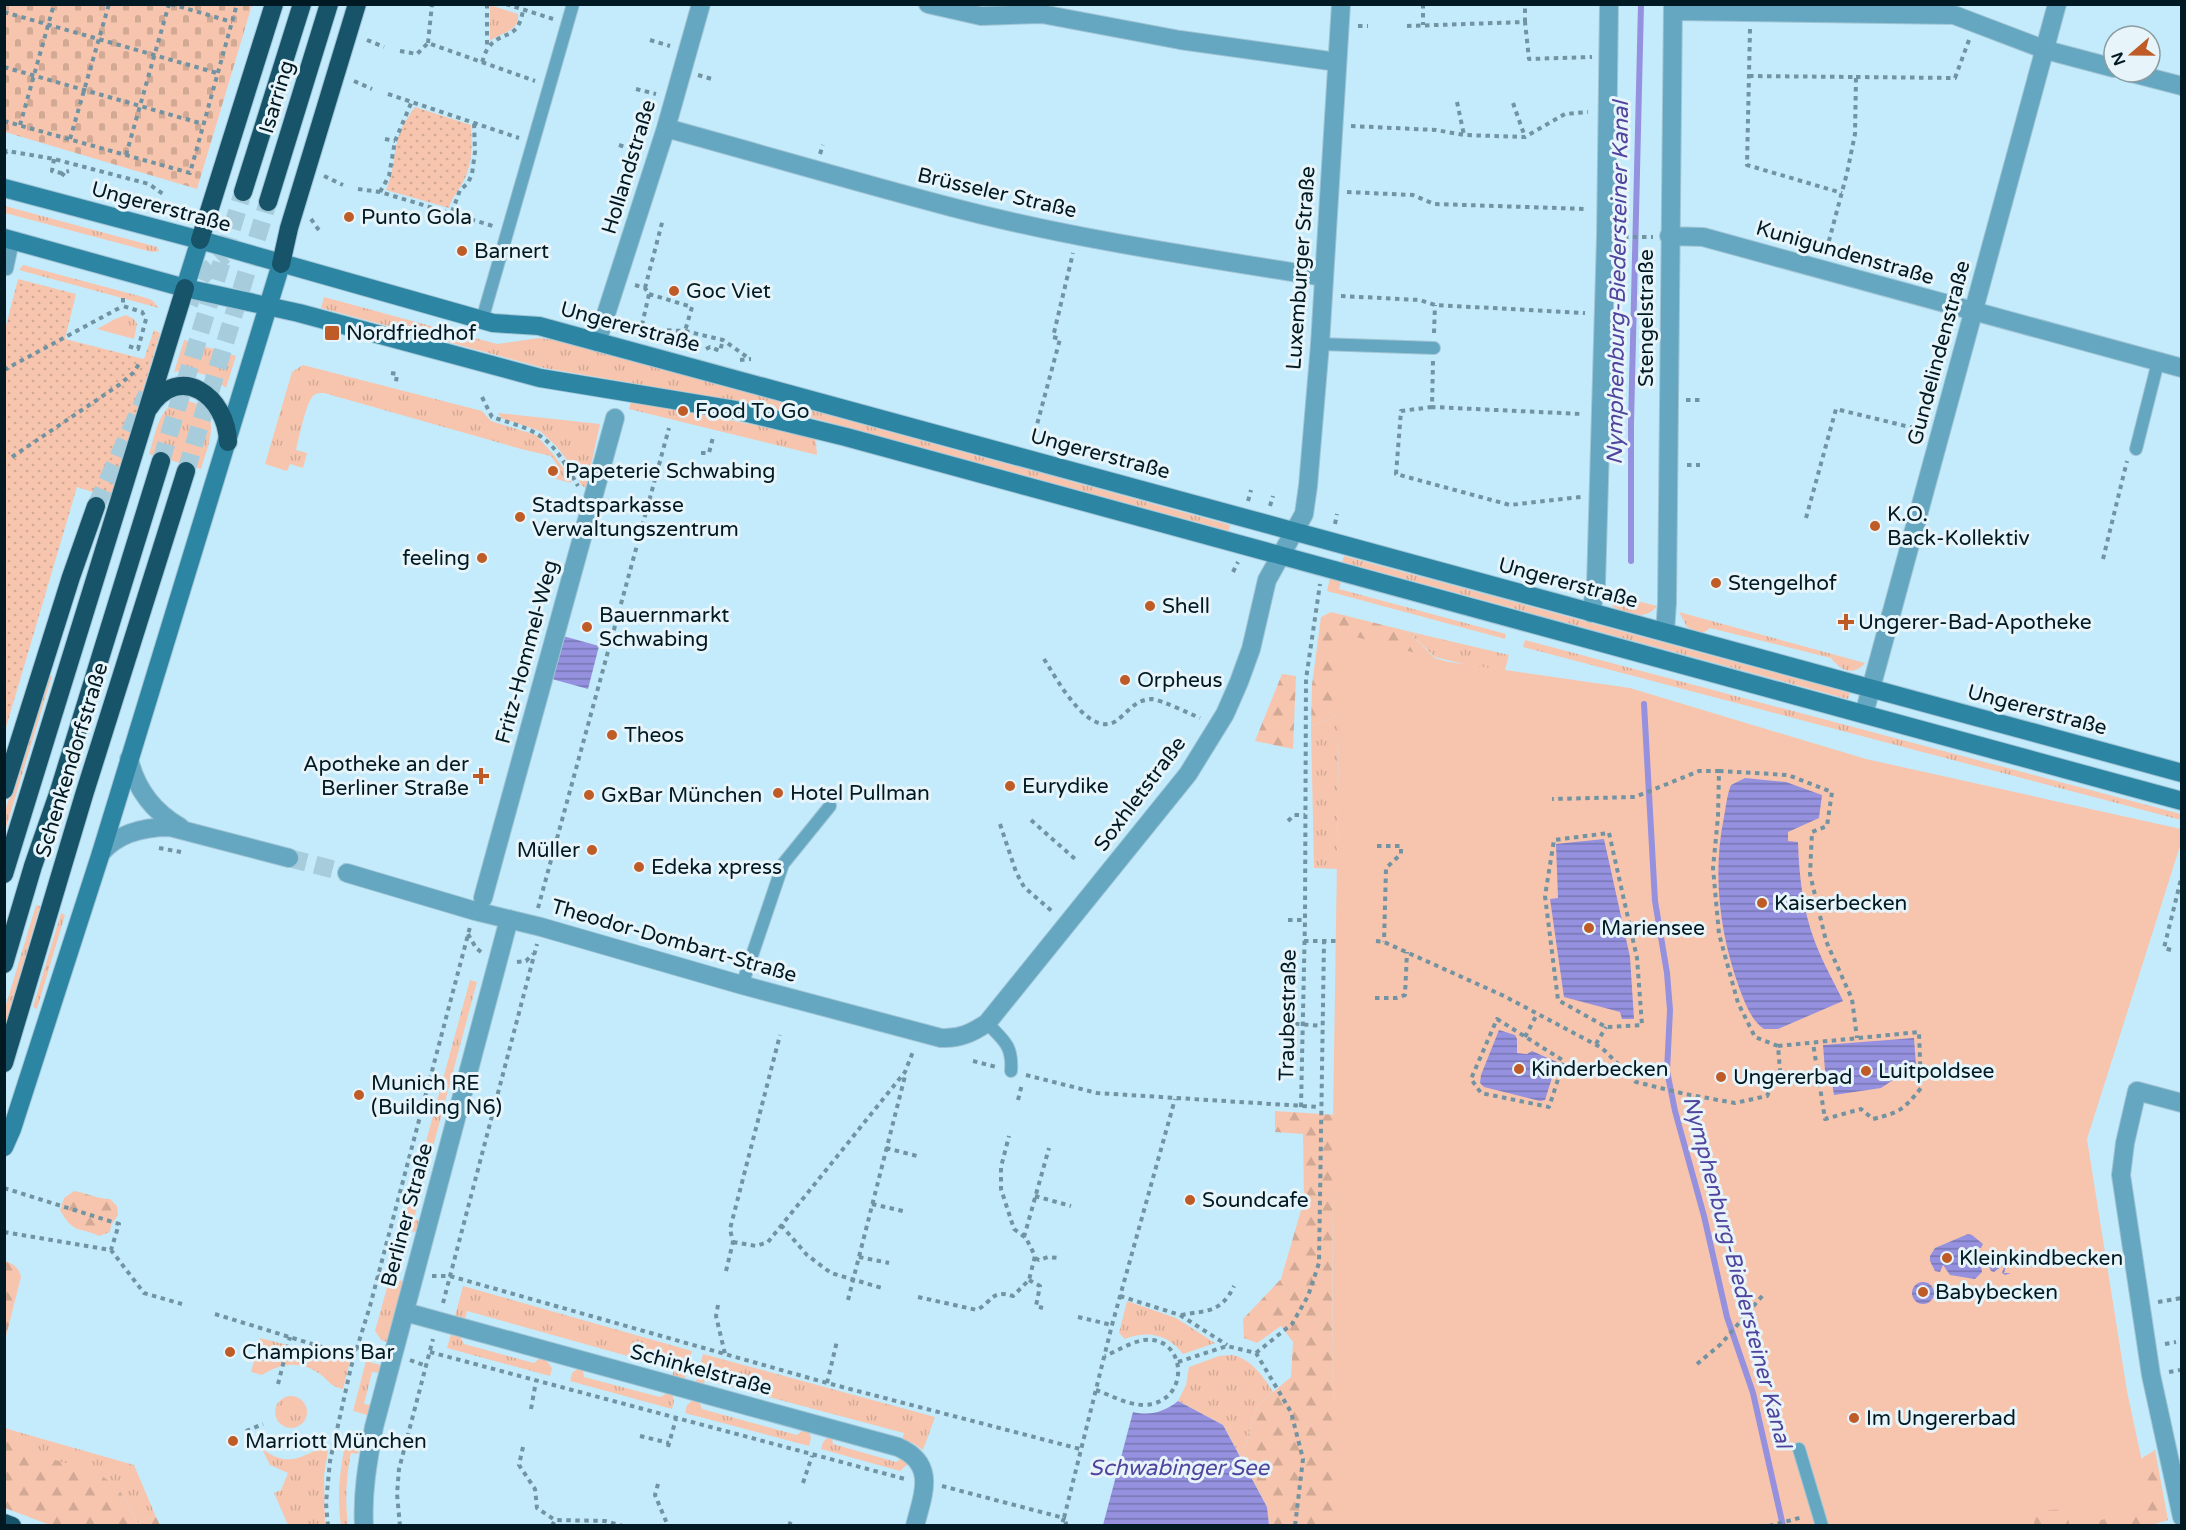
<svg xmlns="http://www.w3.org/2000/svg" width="2186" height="1530" font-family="'Varela Round',sans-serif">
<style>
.grass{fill:url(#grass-tufts)}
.forest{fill:url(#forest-firs)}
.cemetery{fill:url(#cemetery-stones)}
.park{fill:url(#park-dots)}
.pitch{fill:#f7c5ae}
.water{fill:url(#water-rules)}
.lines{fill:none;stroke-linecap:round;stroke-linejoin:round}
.stream{stroke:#9591de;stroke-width:6}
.street-tunnel{stroke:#a7ccdb;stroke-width:18;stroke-dasharray:18 9;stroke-linecap:butt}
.highway-tunnel{stroke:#a7ccdb;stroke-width:18;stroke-dasharray:18 9;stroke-linecap:butt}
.lane-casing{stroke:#a1c5d5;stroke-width:14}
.street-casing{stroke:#a1c5d5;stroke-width:20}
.secondary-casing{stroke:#a1c5d5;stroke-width:20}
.highway-casing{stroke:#a1c5d5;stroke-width:20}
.path{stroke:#7293a1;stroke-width:4;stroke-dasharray:4.5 4.5;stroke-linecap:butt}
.lane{stroke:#65a7c1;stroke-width:12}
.street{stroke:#65a7c1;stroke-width:18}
.secondary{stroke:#2d85a4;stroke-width:18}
.highway{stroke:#185469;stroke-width:18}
.poi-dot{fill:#bf5b26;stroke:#e7f4f9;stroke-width:2}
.labels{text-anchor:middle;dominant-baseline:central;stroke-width:6;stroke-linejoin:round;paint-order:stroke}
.street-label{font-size:21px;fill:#001923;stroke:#e7f4f9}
.poi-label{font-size:21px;fill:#001923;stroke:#e7f4f9;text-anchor:start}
.water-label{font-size:22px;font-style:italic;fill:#50449e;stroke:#e7f4f9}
</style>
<defs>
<pattern id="grass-tufts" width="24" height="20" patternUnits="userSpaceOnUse" patternTransform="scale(1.5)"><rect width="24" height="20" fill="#f7c5ae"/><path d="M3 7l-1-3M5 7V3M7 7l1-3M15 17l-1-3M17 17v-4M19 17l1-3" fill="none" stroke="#d2a995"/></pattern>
<pattern id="forest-firs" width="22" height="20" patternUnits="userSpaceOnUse" patternTransform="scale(1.5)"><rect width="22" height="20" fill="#f7c5ae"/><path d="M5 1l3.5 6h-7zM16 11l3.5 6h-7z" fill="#d2a995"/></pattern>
<pattern id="cemetery-stones" width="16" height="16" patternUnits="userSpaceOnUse" patternTransform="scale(1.5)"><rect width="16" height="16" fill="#f7c5ae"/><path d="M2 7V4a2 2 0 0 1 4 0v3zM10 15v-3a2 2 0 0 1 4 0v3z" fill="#d2a995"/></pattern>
<pattern id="park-dots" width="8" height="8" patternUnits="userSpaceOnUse" patternTransform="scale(1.5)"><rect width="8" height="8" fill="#f7c5ae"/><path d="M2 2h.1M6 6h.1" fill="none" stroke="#d2a995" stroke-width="1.8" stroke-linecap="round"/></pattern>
<pattern id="water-rules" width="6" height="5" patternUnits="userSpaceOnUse" patternTransform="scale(1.5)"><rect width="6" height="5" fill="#9591de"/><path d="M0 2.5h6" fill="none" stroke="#7776b4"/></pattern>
</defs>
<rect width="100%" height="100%" fill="#c4ebfc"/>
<path class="grass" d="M490,5L518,14C520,32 501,32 490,41Z
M5,206L157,247L159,251L152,252L5,213Z
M23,265L143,297L152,300L159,308L19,270Z
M324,297L497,344L539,338L555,340L1230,525L1229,531L798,414L719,398L544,368L321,308Z
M126,315L134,319L137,324L134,339L97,329L115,319Z
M184,340L236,356L226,388C213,376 192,368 174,372Z
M303,365L482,411L491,421L536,435L553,454L570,477L571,483L556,479L559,468L551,456L521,449L324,393C320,393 317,393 314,395C306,401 299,439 296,450L307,453L303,468L290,464L287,471L265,464L292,372Z
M183,399L203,406C219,425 207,448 201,469L149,454C156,433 158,406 183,399Z
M631,400L814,437L816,442L817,455L629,409Z
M498,413L600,424L586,488L581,485L574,469L556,446L540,431L501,418Z
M1344,556L1850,693L1848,699L1342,562Z
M1330,578L1341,581L1339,589L1506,634L1505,639L1327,591Z
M1606,593L1657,606C1646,621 1628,614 1613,607Z
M1679,612L1865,663C1853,677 1840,670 1831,658L1710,628L1702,634L1687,627Z
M1407,631L1509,655L1504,674L1435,657Z
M1525,640L2181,814V820L1523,647Z
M47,675L52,676L5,831V811Z
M1356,681L1339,733L1337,869L1314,868L1311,726L1336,716Z
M36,905L40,906L5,1029V1008Z
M61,913L65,915L37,1009L33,1007Z
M470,980L477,982L414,1218L420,1221L417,1232L410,1231L404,1222Z
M397,1280L403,1281L387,1342L381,1340L375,1331L388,1284Z
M463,1286L692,1351L684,1381L672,1377L674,1369L467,1311L465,1319L455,1316Z
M1127,1301L1176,1318L1215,1343L1183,1354C1168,1334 1147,1330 1125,1339L1119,1333Z
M451,1334L460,1336L464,1344L534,1363L540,1358L546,1360L552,1368L550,1376L447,1348Z
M260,1338L350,1361L343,1389C330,1386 330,1382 320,1374C301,1360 280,1363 262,1375L251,1372Z
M703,1354L935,1417L923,1450L913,1443L902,1440L904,1433L705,1380L703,1387L695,1385Z
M1232,1355C1250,1358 1264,1377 1273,1392L1258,1405L1241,1458L1223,1425L1178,1401L1186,1385L1189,1367L1219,1356Z
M366,1361L380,1365L378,1373L372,1372L364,1404L370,1405L367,1415L353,1411Z
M578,1368L583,1370L584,1377L660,1397L667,1393L672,1394L674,1401L672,1409L570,1381L572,1373Z
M275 1412a16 16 0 1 1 32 0a16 16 0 1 1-32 0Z
M693,1400L699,1401L702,1409L797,1435L803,1430L809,1431L811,1438L809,1446L685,1413L687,1405Z
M348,1431L362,1434L358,1454L351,1453C346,1476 345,1502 348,1525H341C336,1493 341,1462 348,1431Z
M18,1432L134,1465L156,1517L138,1523L120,1491L14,1448Z
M828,1437L832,1438L833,1444L896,1462L902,1458L909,1463L900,1471L821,1449L823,1442Z
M329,1445L324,1475L325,1525H288L274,1493L281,1490L288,1473L270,1465L262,1449C291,1470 303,1454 329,1445Z"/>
<path class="forest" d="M1331,612L1407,631L1440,663L1356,681L1336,716L1311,726L1312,685L1321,617Z
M1282,674L1296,676L1293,749L1255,741Z
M1275,1111L1338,1115L1332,1183L1333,1396L1339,1421L1334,1525H1269L1267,1507L1241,1458L1258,1405L1291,1377L1293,1342L1281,1326L1257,1343L1244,1338L1243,1319L1281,1279L1304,1200L1303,1134L1275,1132Z
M74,1191C87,1193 97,1199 110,1199L117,1206L118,1215L111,1225L110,1232L99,1236C78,1226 74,1235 60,1210L64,1198Z
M5,1261C14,1264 19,1268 21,1277L5,1340Z
M5,1428L18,1432L15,1448L99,1473L120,1491L138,1523L156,1517L160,1525H50L5,1508Z
M2155,1450L2168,1520L2149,1526H1995L2139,1460Z"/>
<path class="cemetery" d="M4,5H252L197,189L5,132Z"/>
<path class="park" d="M415,107L471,125C472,145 473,164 463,182C458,192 452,197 449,208L386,190C393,174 393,159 397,142C400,129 407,118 415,107Z
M18,279L76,294L65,339L144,359L154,330L160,333L111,498L77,487L5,731L4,333Z"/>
<path class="pitch" d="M1349,635L1449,662L1630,688L1866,759L2181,829V843L2087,1139L2127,1391L2151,1504L2083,1526L2070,1525L2068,1519L2060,1510C2048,1509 2034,1510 2034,1526H1334L1332,1182L1339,732L1336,652Z"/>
<path class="water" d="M563,636L599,646L588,689L552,679Z
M1745,778L1786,782L1822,795L1819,818L1788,832V841L1798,842C1799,876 1803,911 1815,942C1823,963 1834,982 1843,1001L1778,1029H1764C1751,1020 1746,1005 1740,990C1720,936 1712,875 1724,817C1726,806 1727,795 1731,785Z
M1604,839L1630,957L1634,1019H1622L1620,1012L1564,997L1550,899L1558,898L1556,844Z
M1499,1030L1515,1035L1517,1039V1053L1527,1054L1532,1051L1557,1062L1545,1100L1540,1101L1484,1087L1480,1083L1481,1075Z
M1914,1038L1916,1065L1881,1088L1834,1095L1832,1083H1826L1823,1045Z
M1968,1234L1972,1235L1983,1244L1981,1248C1973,1247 1967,1250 1963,1257L1966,1264L1973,1266L1982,1254L1992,1253L1994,1264L1992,1269L2001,1264L2006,1266L2004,1273H2011L2005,1275L2002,1273L2004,1267L2002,1266L1994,1272L1991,1271L1989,1267L1992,1262L1989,1255L1984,1256L1980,1260L1982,1272L1975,1279L1950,1275L1943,1265L1940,1272L1935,1271L1930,1261V1256L1935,1248Z
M1912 1293a11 11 0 1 1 22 0a11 11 0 1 1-22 0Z
M1178,1401L1223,1425L1267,1507L1269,1525H1103L1133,1412C1151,1416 1164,1412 1178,1401Z"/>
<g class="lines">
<path class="stream" d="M1631,561V424L1641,4
M1644,704L1655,901L1667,973L1670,1010L1667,1071L1675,1111L1704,1216L1727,1317L1753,1393L1783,1526"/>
<path class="street-tunnel" d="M289,858L347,873"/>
<path class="highway-tunnel" d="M189,304L201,277L224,255
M161,461L243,192
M186,471L268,202
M96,506L147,394"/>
<defs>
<path id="lane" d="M7,269L13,241
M482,320L573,4
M1320,344L1434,348
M2136,449L2158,362
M742,985L783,864L830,806
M987,1023C1003,1040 1013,1045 1011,1071
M1799,1449L1822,1526"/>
<path id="street" d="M928,4L981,16L1042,14L1180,40L1337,62
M1673,11L1954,15L2046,50L2114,68
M2128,72L2182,86
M666,128C761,154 856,182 951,207C1073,239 1199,257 1323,277
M1669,236L1703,237L2182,368
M597,342L666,128L701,4
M1591,613L1596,585L1606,237L1609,4
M1665,632L1667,603L1673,4
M1864,714L2057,4
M129,759C136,789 154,812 180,827
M101,853C118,833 144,827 170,827L289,858
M347,873L475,911L541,927L742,985L941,1038C959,1039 972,1033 987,1023L1188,774L1225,714L1239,682L1251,649L1267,580L1304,514L1308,486L1320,344L1341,4
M483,898L615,418
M2182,1103L2137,1091L2125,1143L2121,1175L2151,1375L2182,1517
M405,1312L898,1447C937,1464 923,1494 915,1526
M364,1526C362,1492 368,1461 374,1427L509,919"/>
<path id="secondary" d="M4,188L200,240L493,323L539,326L2182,773
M4,238L185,288L299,313L540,378L735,410L846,437L2182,801
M185,288L200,240
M4,1147L12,1129L101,853L281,264"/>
<path id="highway" d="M243,192L302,4
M268,202L329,4
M200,240L274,4
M281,264L289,228L357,4
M149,408C180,361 227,397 228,442
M4,790L71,577L96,506
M4,874L185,288
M4,964L33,866L59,791L161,461
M4,1063L84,795L186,471
M4,1523L12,1526"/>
</defs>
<use href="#lane" class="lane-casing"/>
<use href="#street" class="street-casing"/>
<use href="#secondary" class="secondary-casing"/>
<use href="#highway" class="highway-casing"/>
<path class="path" d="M171,4L232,22
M487,4V48
M506,4L553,19
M1423,4V25
M4,12L217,73
M1525,22V4
M1358,26H1368
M1407,26L1525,22L1529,59L1592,57
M1750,29L1747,165L1842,193
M367,40L384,47
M650,40L670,46
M428,43L432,4
M400,51L417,54L428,43L535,81
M482,62C484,58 485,52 488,48C502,29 518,42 523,10
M4,67L203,124
M698,75L712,79
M1749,76L1856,77L1855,134L1847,173L1826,252
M1856,77L1955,78L1969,40
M354,81L372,89
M636,89L656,94
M388,94L519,138
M1457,102L1464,135
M1513,103L1525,137
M4,121L190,173L237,4
M20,125L54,4
M1351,126L1436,130L1464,135L1525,137L1565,114L1588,112
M70,139L109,4
M385,139L395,141
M619,145L638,151
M4,154L7,151L54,159L149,184L163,194
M820,154L823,145
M126,155L169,4
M54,159L52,171L61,173L69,171
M61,173L68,178
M324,176L343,185
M931,184L933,173
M358,189L380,192L493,226
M380,192L389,176L395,141L412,101
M1347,192L1413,195L1434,204L1587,209
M989,199L991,188
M452,212L460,190L468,183L472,174L475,152L474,122
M311,219L321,233
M1624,237H1653
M635,285L645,288L649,294L642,325
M645,288L663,219
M649,294L692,307L685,331
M1341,296L1420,300L1435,305L1585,313
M123,298V306L142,312L146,319L138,349L125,345
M658,330L669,340
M658,330L685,331L723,340L750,359
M1434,333L1435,305
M706,349L710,347L720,351L723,340
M740,360L751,359
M1433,361L1432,407L1582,414
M4,370L123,306
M391,373L397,374L396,382
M482,397L492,417C507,422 524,426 537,434C556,445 567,467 578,486
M1686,400H1700
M1432,407L1401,411L1396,474L1510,505L1581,497
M1035,432L1060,339L1053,337L1073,253
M701,453H709L713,437
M12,457L119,385L133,373L139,364
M1687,465H1700
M1248,501L1251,490
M1270,506L1273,496
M1806,518L1836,409L1922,430
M1335,524L1337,514
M2103,559L2127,461
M1233,572L1238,562
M1044,659C1057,679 1092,746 1121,717C1130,709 1138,699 1152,699C1162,700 1190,714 1200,718
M1719,771L1788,775L1832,792L1827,826L1812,832L1810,874L1826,941L1852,999L1857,1038
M1031,820L1075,859
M1288,821L1294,815H1305
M1000,824L1016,872L1024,887L1054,913
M1609,833L1637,958L1642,1025L1606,1027L1558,1000L1545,896L1554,840Z
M1377,846H1401V854L1386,868L1384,942
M159,848L181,852
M538,908L669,428
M1288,920H1305
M468,934L476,948L481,952
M1304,941H1336
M1376,941L1384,942L1504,996L1602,1048L1636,1082L1685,1094L1735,1103L1767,1096L1780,1070L1778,1046L1755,1037L1738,1003L1719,934L1713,868L1718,817L1719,771H1699L1635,797L1552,799
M2171,950L2164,948L2182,875
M517,962L526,961L533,954
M1375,998H1396L1405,995L1407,952
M1497,1019L1564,1061L1549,1107L1481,1093L1471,1079Z
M1286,1023L1322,1026
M1525,1037L1537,1014
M1596,1044L1606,1027
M1778,1046L1919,1032L1921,1088C1903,1110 1901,1112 1873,1119L1861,1109L1825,1119L1813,1043
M973,1061L996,1067
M1026,1075L1097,1093L1320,1107
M1018,1100L1022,1084
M1301,1107L1305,920L1306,679L1320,584
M886,1148L917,1156
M4,1188L119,1224L111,1250
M1035,1196L1071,1206
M872,1204L903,1211
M781,1225L807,1255L831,1273L882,1288
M4,1232L111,1250L144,1293L182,1304
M1024,1237L1049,1148
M733,1242L756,1246L768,1242L905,1072L914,1049
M859,1257L889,1263
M1035,1258L1039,1260L1048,1257L1058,1258
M726,1271L733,1242L730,1229L780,1035
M432,1276H450L827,1383L1080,1449
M378,1277L386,1273H395
M1029,1280L1040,1286L1036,1306L1043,1308
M1120,1296L1180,1315L1227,1345
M918,1297L977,1310C993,1301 992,1289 1013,1296L1029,1280L1035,1256L1026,1238L1014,1229L1001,1189V1167L1009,1136
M848,1300L905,1076
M2158,1302L2182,1298
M443,1303L537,944
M718,1305L716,1316L725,1354
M215,1314L338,1352L356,1349L377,1352
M1181,1315C1208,1310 1221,1313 1234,1286
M1078,1317L1112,1325
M2165,1344L2176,1342
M430,1352L905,1479
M1256,1353L1292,1324L1308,1296L1319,1263L1324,941
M410,1360L426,1366
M1178,1362L1227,1346L1256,1353L1291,1412L1303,1459L1295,1526
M1697,1364L1721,1344L1763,1295
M2169,1372L2180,1370
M827,1383L837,1341
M278,1384L290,1337
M1096,1390C1110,1395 1128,1405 1144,1405C1192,1403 1187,1335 1144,1340C1131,1342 1117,1351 1105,1356
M531,1409L536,1381
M246,1431L263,1424
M640,1436L669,1443
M523,1447L519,1465L535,1489L537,1508L555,1520
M668,1447L676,1419
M803,1483L812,1456
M658,1484L655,1495L668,1526
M942,1486L1064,1518L1061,1526
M328,1526L326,1503L330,1461L351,1367L370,1306L470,927
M400,1526L397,1494L399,1469L433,1339
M552,1526L555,1520L605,1521L623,1526
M789,1526L791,1521
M1067,1526L1064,1518L1112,1325L1175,1099
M1769,1526L1803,1517"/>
<use href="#lane" class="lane"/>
<use href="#street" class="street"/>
<use href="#secondary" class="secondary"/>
<use href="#highway" class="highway"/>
</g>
<g class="poi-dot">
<circle cx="349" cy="217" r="6"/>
<circle cx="462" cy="251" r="6"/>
<circle cx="674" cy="291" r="6"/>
<rect x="324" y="325" width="16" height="16" rx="3"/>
<circle cx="683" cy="411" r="6"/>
<circle cx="553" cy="471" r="6"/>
<circle cx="520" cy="517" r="6"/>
<circle cx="1875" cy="526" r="6"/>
<circle cx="482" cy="558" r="6"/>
<circle cx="1716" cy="583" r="6"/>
<circle cx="1150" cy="606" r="6"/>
<path d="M1843 613h6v6h6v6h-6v6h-6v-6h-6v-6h6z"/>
<circle cx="587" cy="627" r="6"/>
<circle cx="1125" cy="680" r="6"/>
<circle cx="612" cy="735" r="6"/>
<path d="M478 767h6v6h6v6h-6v6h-6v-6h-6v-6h6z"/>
<circle cx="1010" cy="786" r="6"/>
<circle cx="778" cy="793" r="6"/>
<circle cx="589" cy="795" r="6"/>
<circle cx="592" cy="850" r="6"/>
<circle cx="639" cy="867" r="6"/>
<circle cx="1762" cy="903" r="6"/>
<circle cx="1589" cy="928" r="6"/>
<circle cx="1519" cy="1069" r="6"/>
<circle cx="1866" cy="1071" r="6"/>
<circle cx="1721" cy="1077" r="6"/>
<circle cx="359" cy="1095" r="6"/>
<circle cx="1190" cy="1200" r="6"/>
<circle cx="1947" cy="1258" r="6"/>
<circle cx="1923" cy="1292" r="6"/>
<circle cx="230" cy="1352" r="6"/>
<circle cx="1854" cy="1418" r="6"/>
<circle cx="233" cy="1441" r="6"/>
</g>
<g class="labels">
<g class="street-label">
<text transform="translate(277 97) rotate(-73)">Isarring</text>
<text transform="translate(629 167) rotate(-73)">Hollandstraße</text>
<text transform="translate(997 193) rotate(13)">Brüsseler Straße</text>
<text transform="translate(161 207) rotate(15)">Ungererstraße</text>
<text transform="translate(1845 253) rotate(16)">Kunigundenstraße</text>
<text transform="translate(1301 268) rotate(-86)">Luxemburger Straße</text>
<text transform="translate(1646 318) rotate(-90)">Stengelstraße</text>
<text transform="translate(630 327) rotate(15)">Ungererstraße</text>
<text transform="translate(1939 353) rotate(-75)">Gundelindenstraße</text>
<text transform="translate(1100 454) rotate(15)">Ungererstraße</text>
<text transform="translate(1568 583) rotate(15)">Ungererstraße</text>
<text transform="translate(527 652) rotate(-75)">Fritz-Hommel-Weg</text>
<text transform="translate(2037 710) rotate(15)">Ungererstraße</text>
<text transform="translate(72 760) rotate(-73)">Schenkendorfstraße</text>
<text transform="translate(1140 794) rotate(-53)">Soxhletstraße</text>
<text transform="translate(674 941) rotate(16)">Theodor-Dombart-Straße</text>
<text transform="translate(1288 1015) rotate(-89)">Traubestraße</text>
<text transform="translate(407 1215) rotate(-75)">Berliner Straße</text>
<text transform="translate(701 1370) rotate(15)">Schinkelstraße</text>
</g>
<g class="poi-label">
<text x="361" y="217">Punto Gola</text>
<text x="474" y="251">Barnert</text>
<text x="686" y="291">Goc Viet</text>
<text x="346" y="333">Nordfriedhof</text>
<text x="695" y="411">Food To Go</text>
<text x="565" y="471">Papeterie Schwabing</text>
<text x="532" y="505">Stadtsparkasse<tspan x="532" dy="24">Verwaltungszentrum</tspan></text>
<text x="1887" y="514">K.O.<tspan x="1887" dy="24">Back-Kollektiv</tspan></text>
<text x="470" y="558" text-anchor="end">feeling</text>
<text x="1728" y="583">Stengelhof</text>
<text x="1162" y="606">Shell</text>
<text x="599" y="615">Bauernmarkt<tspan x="599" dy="24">Schwabing</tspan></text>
<text x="1858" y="622">Ungerer-Bad-Apotheke</text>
<text x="1137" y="680">Orpheus</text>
<text x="624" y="735">Theos</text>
<text x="469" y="764" text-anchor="end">Apotheke an der<tspan x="469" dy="24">Berliner Straße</tspan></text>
<text x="1022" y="786">Eurydike</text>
<text x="790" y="793">Hotel Pullman</text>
<text x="601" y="795">GxBar München</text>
<text x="580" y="850" text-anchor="end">Müller</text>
<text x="651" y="867">Edeka xpress</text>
<text x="1774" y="903">Kaiserbecken</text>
<text x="1601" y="928">Mariensee</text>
<text x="1531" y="1069">Kinderbecken</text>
<text x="1878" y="1071">Luitpoldsee</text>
<text x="1733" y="1077">Ungererbad</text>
<text x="371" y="1083">Munich RE<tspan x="371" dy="24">(Building N6)</tspan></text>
<text x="1202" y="1200">Soundcafe</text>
<text x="1959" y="1258">Kleinkindbecken</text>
<text x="1935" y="1292">Babybecken</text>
<text x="242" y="1352">Champions Bar</text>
<text x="1866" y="1418">Im Ungererbad</text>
<text x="245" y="1441">Marriott München</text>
</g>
<g class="water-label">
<text transform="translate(1618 283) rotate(-89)">Nymphenburg-Biedersteiner Kanal</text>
<text transform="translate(1737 1272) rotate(75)">Nymphenburg-Biedersteiner Kanal</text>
<text x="1179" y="1468">Schwabinger See</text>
</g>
</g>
<rect width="2186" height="1530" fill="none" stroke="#001923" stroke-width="12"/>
<g transform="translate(2132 54) rotate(250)"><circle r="28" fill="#e7f4f9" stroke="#8b9ca3" stroke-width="1.5"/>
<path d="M0-4.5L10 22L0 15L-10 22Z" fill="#bf5b26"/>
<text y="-9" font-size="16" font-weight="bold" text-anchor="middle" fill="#001923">N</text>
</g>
</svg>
